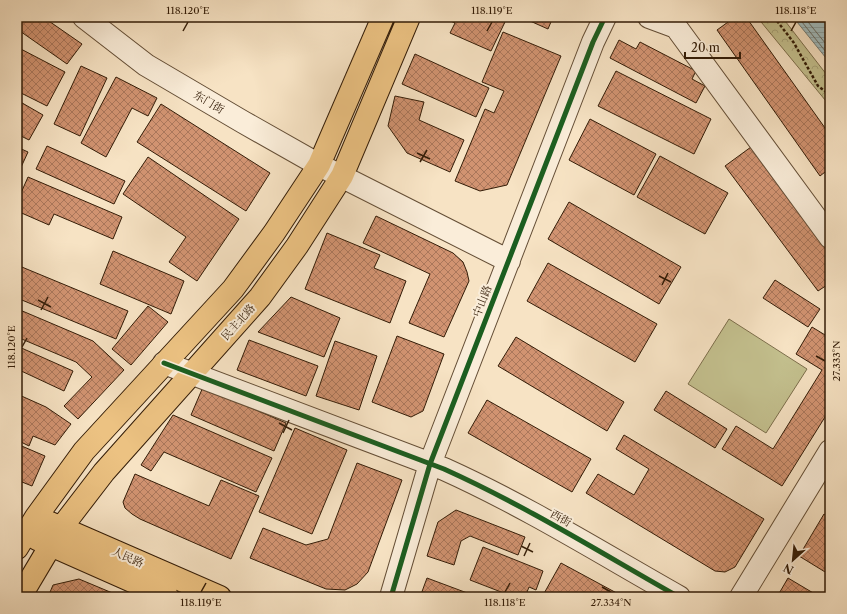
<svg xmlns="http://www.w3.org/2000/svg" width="847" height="614" font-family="'Libre Caslon Text','Noto Serif SC',serif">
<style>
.park{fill:url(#park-crowns);stroke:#7c6e4b}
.pitch{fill:#c4c18f;stroke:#7c6e4b}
.water{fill:url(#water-rules);stroke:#757c75}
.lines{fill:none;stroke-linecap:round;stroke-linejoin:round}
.shore{stroke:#6a6c62;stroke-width:1}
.building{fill:url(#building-cross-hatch);stroke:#331c07}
.minor-casing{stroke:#644e36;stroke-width:24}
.highway-casing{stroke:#331c07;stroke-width:24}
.path{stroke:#331c07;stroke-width:2.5;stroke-dasharray:3 2;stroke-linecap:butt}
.minor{stroke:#faedd9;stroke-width:22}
.highway{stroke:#ecc282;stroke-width:22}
.cycleway-casing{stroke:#faedd9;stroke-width:8}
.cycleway{stroke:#1b5e20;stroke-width:5}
.ticks{fill:none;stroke:#331c07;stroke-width:1.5}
.labels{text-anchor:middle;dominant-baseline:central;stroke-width:4;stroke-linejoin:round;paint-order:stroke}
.street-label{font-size:11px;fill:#331c07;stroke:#faedd9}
.neatline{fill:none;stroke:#331c07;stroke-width:1.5}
.ticks-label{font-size:10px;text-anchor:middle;fill:#331c07}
</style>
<defs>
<pattern id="park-crowns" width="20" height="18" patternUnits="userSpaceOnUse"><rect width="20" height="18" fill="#c4c18f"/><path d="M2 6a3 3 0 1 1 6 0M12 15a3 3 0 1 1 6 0" fill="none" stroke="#a9a57a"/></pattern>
<pattern id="water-rules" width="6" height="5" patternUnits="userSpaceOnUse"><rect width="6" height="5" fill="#a1bcbe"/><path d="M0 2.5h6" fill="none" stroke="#8ba1a2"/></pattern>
<pattern id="building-cross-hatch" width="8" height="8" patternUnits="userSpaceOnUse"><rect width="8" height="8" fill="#d19371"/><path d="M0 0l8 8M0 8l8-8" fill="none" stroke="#aa775b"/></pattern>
</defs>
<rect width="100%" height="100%" fill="#f7e3c4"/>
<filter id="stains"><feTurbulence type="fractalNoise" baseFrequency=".005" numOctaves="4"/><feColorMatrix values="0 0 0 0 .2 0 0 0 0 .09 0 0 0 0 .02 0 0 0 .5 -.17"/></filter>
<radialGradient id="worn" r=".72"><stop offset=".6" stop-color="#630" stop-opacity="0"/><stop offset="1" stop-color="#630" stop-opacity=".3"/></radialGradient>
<path class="park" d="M757,17H782L830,79V106Z"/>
<path class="pitch" d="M729,319L807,369L766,433L688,384Z"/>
<path class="water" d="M793,17H830V63Z"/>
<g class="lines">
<path class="shore" d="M798,17L830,57
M804,17L830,49"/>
</g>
<path class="building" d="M17,17H43L82,44L67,64L17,29Z
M442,17H498L497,18L505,22L491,51L450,33L455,23Z
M521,17H553L548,29Z
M735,17H746L830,135V168L820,176L717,30Z
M503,32L561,56L507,185L480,191L455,181L485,109L494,113L504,91L482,82Z
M619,40L636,49L640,42L696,71L692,79L705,86L696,103L610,58Z
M17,47L65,72L47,106L17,91Z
M415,54L489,88L476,117L402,84Z
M81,66L107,78L80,136L54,124Z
M616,71L711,119L694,154L598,106Z
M116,77L157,98L148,116L132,108L106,157L81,143Z
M395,96L424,102L419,120L464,140L450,172L407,153L388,126Z
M17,100L43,115L29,140L17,134Z
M161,104L270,173L246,211L137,142Z
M590,119L656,154L634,195L569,160Z
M47,146L125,181L114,204L36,169Z
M17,147L28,152L17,176Z
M751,147L830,254V283L818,291L725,166Z
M660,156L728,193L705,234L637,197Z
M148,157L239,219L197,281L169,262L186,237L123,194Z
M28,177L122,217L113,239L54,214L49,225L17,211V202Z
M569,202L681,267L659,304L548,239Z
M376,216L453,253L463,262L467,272L469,281L444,337L409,323L430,274L363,243Z
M327,233L380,255L374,268L406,281L390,323L305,289Z
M113,251L184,281L171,314L100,284Z
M548,263L657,324L635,362L527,301Z
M17,265L128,311L116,339L17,298Z
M775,280L820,309L808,327L763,298Z
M291,297L340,318L324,357L258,332Z
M148,306L168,322L131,365L112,349Z
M20,310L93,341L124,370L78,419L64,406L92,377L76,362L17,337V317Z
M812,327L830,338V409L782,486L722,449L736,426L773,449L822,370L796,354Z
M397,336L444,354L423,411L411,417L372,402Z
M516,337L624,402L607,431L498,366Z
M249,340L318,366L306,396L237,370Z
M335,341L377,356L359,410L316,396Z
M17,346L73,371L64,391L17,369Z
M203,387L286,423L274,451L191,415Z
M666,391L727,429L715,448L654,410Z
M17,394L46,407L71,424L55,445L33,436L29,446L17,440L20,430L18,429L17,430Z
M487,400L591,459L572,492L468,433Z
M173,415L272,458L256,492L164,452L151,471L141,465Z
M295,428L347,450L312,534L259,512Z
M624,435L764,519L735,567L725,572L715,571L586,493L598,474L634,495L649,469L616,449Z
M17,444L45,456L32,486L17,480Z
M357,463L402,480L368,572L357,584L345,590L326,589L250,558L263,528L306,545L328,539Z
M135,474L209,506L221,480L259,496L231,559L140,519L132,514L125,508L123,502Z
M456,510L525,537L518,555L470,536L461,541L454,565L427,556L438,522Z
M824,514L830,518V575L799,556Z
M483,547L543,571L536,590L529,587L525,597H514L470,580Z
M561,563L624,597H542Z
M427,578L478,597H420Z
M788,578L820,597H777Z
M79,579L122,597H48L53,585Z"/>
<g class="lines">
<defs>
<path id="minor" d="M84,17L146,65L243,122L319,165L509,261
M649,17L676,27L830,237
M164,363L444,469C526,506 601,553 679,597
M391,597L430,464L593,42L605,17
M741,597L830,451"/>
<path id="highway" d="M48,522L220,597
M37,539L168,597
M17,548L36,517L84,451L233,289L274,233L319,165L383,17
M20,597L61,528L104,472L260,297L297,246L342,176L409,17"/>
</defs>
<use href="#minor" class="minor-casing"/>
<use href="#highway" class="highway-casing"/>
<path class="path" d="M774,17L794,43L818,86L830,95"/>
<use href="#minor" class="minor"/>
<use href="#highway" class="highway"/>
<defs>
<path id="cycleway" d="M164,363L444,469C526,506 601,553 679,597
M391,597L430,464L593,42L605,17"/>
</defs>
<use href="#cycleway" class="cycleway-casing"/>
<use href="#cycleway" class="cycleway"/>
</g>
<path class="ticks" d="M183,31L188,22M487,31L492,22M791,31L796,22M417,153L430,159M420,162L427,150M659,276L671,282M662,285L668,273M38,300L51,307M41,310L48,297M22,347L27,338M816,356L825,361M279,423L292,430M283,433L289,420M521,546L533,552M524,556L530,543M602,587L611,592M201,592L206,583M505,592L510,583"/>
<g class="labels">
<g class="street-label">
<text transform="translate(209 102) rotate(31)">东门街</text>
<text transform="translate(482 301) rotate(-69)">中山路</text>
<text transform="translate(238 322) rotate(-48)">民主北路</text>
<text transform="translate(561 518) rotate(29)">西街</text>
<text transform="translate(128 557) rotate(24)">人民路</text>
</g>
</g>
<rect width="847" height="614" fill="none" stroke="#f7e3c4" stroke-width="44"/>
<g transform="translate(793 560) rotate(207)" stroke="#faedd9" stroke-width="3" paint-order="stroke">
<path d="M0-3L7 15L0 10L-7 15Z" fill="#331c07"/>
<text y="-6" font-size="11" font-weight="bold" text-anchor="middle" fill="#331c07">N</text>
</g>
<path d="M685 52v6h55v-6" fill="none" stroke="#331c07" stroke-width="2"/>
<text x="691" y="52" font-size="12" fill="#331c07" stroke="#faedd9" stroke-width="3" paint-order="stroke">20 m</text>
<rect x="22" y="22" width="803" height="570" class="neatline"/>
<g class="ticks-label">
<text x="188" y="14">118.120°E</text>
<text x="492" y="14">118.119°E</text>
<text x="796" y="14">118.118°E</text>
<text transform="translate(11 347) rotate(-90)" y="4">118.120°E</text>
<text transform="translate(836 361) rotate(-90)" y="4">27.333°N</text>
<text x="201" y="606">118.119°E</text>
<text x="505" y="606">118.118°E</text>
<text x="611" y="606">27.334°N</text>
</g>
<rect width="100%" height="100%" filter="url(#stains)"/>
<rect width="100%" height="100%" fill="url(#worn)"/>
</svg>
